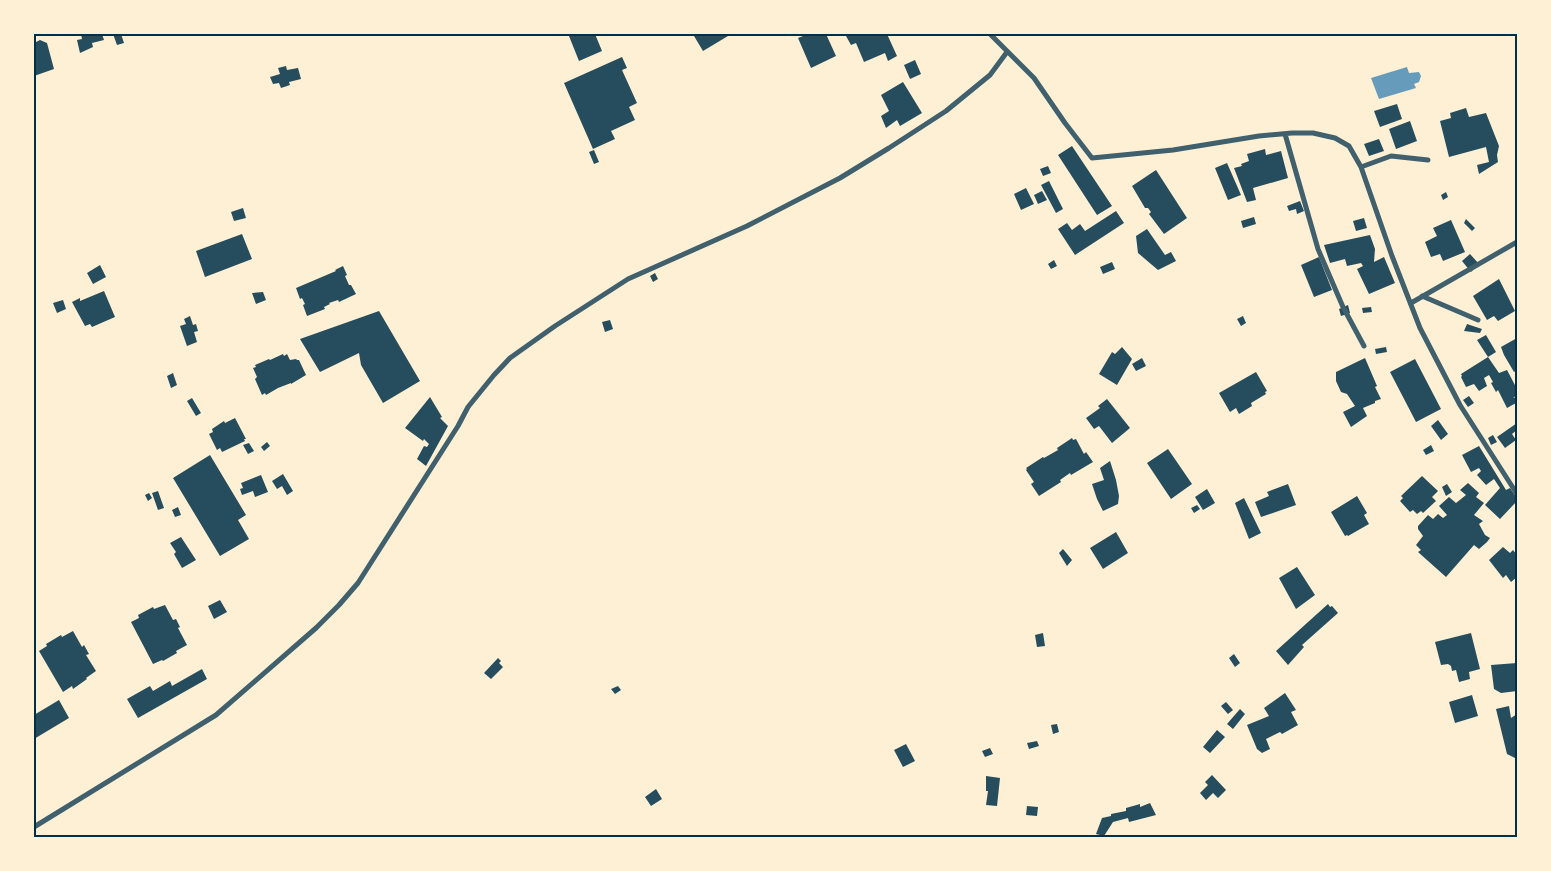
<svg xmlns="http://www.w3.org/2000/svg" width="1551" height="871" font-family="Mulish,sans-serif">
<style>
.water{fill:#669bbc}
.building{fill:#264d5e}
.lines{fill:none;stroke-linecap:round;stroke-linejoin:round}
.minor{stroke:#3f606c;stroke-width:5}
.neatline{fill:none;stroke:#003049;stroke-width:2}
</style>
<rect width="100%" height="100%" fill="#fdf0d5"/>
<path class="water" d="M1407,67L1409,73L1419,72L1421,76L1419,82L1414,84L1416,88L1379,99L1371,78Z"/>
<path class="building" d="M81,34H102L104,40L92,43L93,47L80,53L77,40L82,39Z
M113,34H121L124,43L117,45Z
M576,34H595L602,51L579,61L569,36Z
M699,34H727L728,36L703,51L694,36Z
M808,34H826L836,56L811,68L798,38Z
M850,34H887L897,56L888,61L885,53L864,62L856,43L851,45L846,36Z
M40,40L47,43L54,69L34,76V43Z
M622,57L627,68L622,70L637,103L629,107L635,120L611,131L615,139L593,149L564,83Z
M915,60L921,74L910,79L904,65Z
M286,66L287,70L298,68L301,79L289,82L290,85L281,88L279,83L273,84L270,77L280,74L278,68Z
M903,82L922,113L900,126L897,120L886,128L881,116L889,111L881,95Z
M1397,104L1402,119L1380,127L1374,111Z
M1466,108L1469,117L1486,113L1499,146L1497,155L1498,162L1479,174L1477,165L1489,162L1486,147L1449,157L1440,121L1451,118L1450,113Z
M1410,121L1417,141L1396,149L1389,129Z
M1379,139L1384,151L1369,156L1364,144Z
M1072,146L1112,206L1097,215L1058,155Z
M1265,149L1266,155L1281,151L1288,178L1253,188L1256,200L1247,202L1234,168L1242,166L1241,164L1249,161L1247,154Z
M594,150L599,162L594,164L589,152Z
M1227,163L1241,195L1228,200L1215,168Z
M1048,166L1051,173L1043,176L1040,169Z
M1156,170L1187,218L1164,234L1149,214L1151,212L1148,208H1145L1132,186Z
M1049,181L1063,209L1056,213L1041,185Z
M1026,188L1034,204L1021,210L1014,194Z
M1042,191L1047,200L1038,204L1034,195Z
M1446,192L1448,197L1443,200L1441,195Z
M1300,201L1304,211L1297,214L1296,209L1289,211L1287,206Z
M243,208L246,218L234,221L231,212Z
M1116,211L1124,223L1075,255L1058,229L1067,223L1072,230L1080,224L1085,231Z
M1254,217L1256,224L1243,228L1241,221Z
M1364,218L1367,228L1356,231L1353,221Z
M1466,219L1475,228L1472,231L1464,223Z
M1451,220L1465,252L1443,261L1440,254L1431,257L1425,242L1437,236L1433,228Z
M1147,229L1165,255L1171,252L1176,261L1158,270L1138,253L1136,236Z
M242,234L252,259L205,277L196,251Z
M1370,235L1375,249L1374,262L1384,257L1395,283L1369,294L1357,269L1363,266L1361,263L1347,266L1345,259L1330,263L1324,245Z
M1470,254L1479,264L1471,272L1462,261Z
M1319,257L1332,290L1314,297L1301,265Z
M1054,260L1057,266L1051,269L1048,264Z
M1112,262L1115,269L1103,274L1100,267Z
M100,265L106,277L93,284L87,273Z
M343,266L347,275L345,276L349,285H351L356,294L339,302L338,300L329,303L330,304L324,307L325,309L307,316L303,305L305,304L302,298L300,299L296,288L336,271L335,270Z
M655,273L658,279L653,282L650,276Z
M1499,279L1515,311L1498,321L1494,316L1487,320L1473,296Z
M104,291L115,317L92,327L90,324L85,326L72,302L80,298V301Z
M263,292L266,300L256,304L252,293Z
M63,300L66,309L57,313L53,303Z
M1348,305L1350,313L1341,316L1339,309Z
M1371,307L1372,312L1363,313L1362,308Z
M379,311L420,381L383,403L361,365L359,353L320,372L300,339Z
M190,316L193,325L196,324L198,331L194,332L197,342L187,346L180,326L186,324L184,319Z
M1243,316L1246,323L1241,326L1237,319Z
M610,320L613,329L605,332L602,322Z
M1467,324L1482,329L1480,333L1464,331Z
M1486,335L1496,352L1488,357L1477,340Z
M1517,338V370L1514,372L1504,355L1501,347Z
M1122,347L1132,359L1117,385L1099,374L1112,352L1115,354Z
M1386,347L1387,352L1376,354L1375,349Z
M283,354L284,356L287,354L290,360L296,359L297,360H299L306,375L291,384V383L278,388L266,395L265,393L262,395L255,379L257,377L253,368L256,367L255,365L269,359L270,360Z
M1488,357L1499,373L1507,370L1517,389V395L1513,398L1517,397V406L1516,403L1507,408L1498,390L1496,392L1491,383L1493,382L1489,375L1484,378L1487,386L1479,391L1474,384L1466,387L1461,377L1462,376L1461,374Z
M1142,358L1146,366L1136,371L1132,364Z
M1365,358L1377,386L1375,387L1381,399L1375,401V403L1363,408L1367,416L1351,427L1343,412L1355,406L1347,394L1341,392L1336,381V372Z
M1415,359L1441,409L1416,422L1390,372Z
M1256,372L1267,391L1265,392L1266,394L1251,403L1252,406L1239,414L1236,408L1230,412L1219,393Z
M173,373L177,385L171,388L167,376Z
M1469,396L1474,403L1468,407L1463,400Z
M430,397L442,417L440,418L448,426L426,466L417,459L424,446L427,447L429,444L424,439L423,441L405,428Z
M192,398L201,413L196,416L187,401Z
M1107,399L1130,428L1112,443L1099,426L1094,429L1086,418L1100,408L1098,406Z
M235,418L246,439H244L245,441L222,452L220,448L217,450L209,434L213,432L212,429L224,421L225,423Z
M1438,420L1448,434L1441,440L1431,426Z
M1517,423V430L1512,434L1516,440L1505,448L1497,437Z
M1493,435L1497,442L1491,445L1488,438Z
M1072,438L1073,440L1076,439L1084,454L1086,452L1093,462L1071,475L1070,473L1060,480L1061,482L1039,496L1031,484L1034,482L1026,470L1027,469L1026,468L1043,457L1044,458L1058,450L1057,448Z
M267,442L270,446L264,451L261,447Z
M249,443L254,451L248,454L243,445Z
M1431,445L1434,451L1426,455L1423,450Z
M1479,446L1506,490L1510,488L1517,498V501L1500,519L1485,505L1500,488L1494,479L1486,485L1477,475L1481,471L1479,468L1471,472L1462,455Z
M1168,449L1192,484L1171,499L1147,463Z
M210,455L246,515L238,520L249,539L220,556L173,478Z
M1110,461L1116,480L1119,496L1118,504L1103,511L1097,499L1092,484L1104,480L1100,468Z
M283,474L293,491L287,495L282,486L277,489L272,481Z
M261,475L268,492L255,497L253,491L242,495L240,489L243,488L241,483Z
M1422,476L1438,491L1432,497L1436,501L1423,513L1421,511L1417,514L1413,510L1410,512L1400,501L1403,498L1401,496Z
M1468,483L1479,493L1476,497L1484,503L1474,515L1483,521L1479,524L1485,535L1490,538L1487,542L1479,549L1474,545L1446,577L1418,552L1421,550L1416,545L1423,536L1418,529V526L1428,515L1433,519L1438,514L1443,518L1447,515L1439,506L1449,497L1456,503L1466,495L1460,490Z
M1288,484L1296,505L1261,517L1255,502L1269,496L1267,492Z
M1447,484L1452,492L1446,496L1442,487Z
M1207,489L1215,503L1203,510L1195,497Z
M158,491L164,508L158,510L152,493Z
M149,493L152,498L148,501L145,495Z
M1357,496L1367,513L1364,515L1369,524L1348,536L1347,535L1345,536L1331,512Z
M1244,498L1261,533L1249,539L1235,503Z
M1197,505L1200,509L1194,513L1191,508Z
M178,507L181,515L175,517L172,510Z
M1116,532L1128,553L1103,569L1090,548Z
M181,537L196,560L182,568L174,554L176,552L170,543Z
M1503,547L1510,553L1513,550L1517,555V577L1511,582L1506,575L1503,578L1489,560Z
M1063,549L1072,560L1067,566L1059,553Z
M1297,567L1315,595L1296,609L1279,578Z
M220,600L227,612L214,619L208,606Z
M1328,604L1330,607L1332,606L1338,613L1302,645L1304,647L1288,665L1276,651Z
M165,605L173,620L176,619L180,627L178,628L187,645L176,651L177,653L163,661L162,660L153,664L131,622L139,618L138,615L153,607L154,609Z
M73,631L82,647L84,645L89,654L86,655L96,671L86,678L87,679L73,689L72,686L63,692L39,651L47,646L46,644L61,635L62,637Z
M1043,633L1045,646L1037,647L1035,635Z
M1471,633L1480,669L1469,672L1470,679L1459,682L1456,670L1452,671L1451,666L1448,664L1441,665L1435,642Z
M1234,654L1240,663L1235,667L1229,658Z
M498,658L501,661L499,663L503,667L491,679L484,673Z
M1517,663V691L1501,693L1494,689L1491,665Z
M202,669L207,679L138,718L127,699L150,686L153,691L170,681L172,686Z
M618,686L621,690L615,694L611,689Z
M1285,693L1296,710L1291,712L1298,725L1282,734L1280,732L1266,739L1270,749L1262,753L1257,749L1247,725L1269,716L1264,708Z
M1472,695L1478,716L1455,723L1449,702Z
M59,700L69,718L34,739V715Z
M1226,702L1233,710L1228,714L1221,706Z
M1509,706L1511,718L1517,714V759L1507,754L1496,709Z
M1240,709L1245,714L1233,729L1227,724Z
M1057,724L1059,732L1053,734L1051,725Z
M1217,730L1225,737L1210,753L1203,747Z
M1037,741L1039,746L1029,749L1027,743Z
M906,744L915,761L903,767L894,750Z
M990,748L993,754L985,757L982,751Z
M1212,775L1226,790L1218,798L1213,793L1206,800L1200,793L1208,785L1205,782Z
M986,776L1000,778L997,806L986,805L988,791H986Z
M656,789L662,799L651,806L645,797Z
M1150,803L1156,815L1129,822L1128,818L1113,822L1104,836L1096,834L1102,818L1111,816V814L1126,811V808L1140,804V807Z
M1027,806L1038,807L1037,816L1026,815Z"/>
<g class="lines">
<path class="minor" d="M990,34L1034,78L1065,123L1092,158L1173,150L1259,136L1292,133H1313L1335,138L1349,146L1361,167L1392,256L1420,328L1460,405L1517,494
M1285,134L1318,249L1343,307L1364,346
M1361,167L1391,156L1428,160
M1422,296L1478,320
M1411,303L1517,242
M34,827L216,715L316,628L339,605L358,583L458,426L468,407L494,375L510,358L555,326L628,279L747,226L840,178L889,148L946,111L990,75L1007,52"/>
</g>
<rect width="1551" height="871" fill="none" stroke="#fdf0d5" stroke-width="70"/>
<rect x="35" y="35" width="1481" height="801" class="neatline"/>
</svg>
